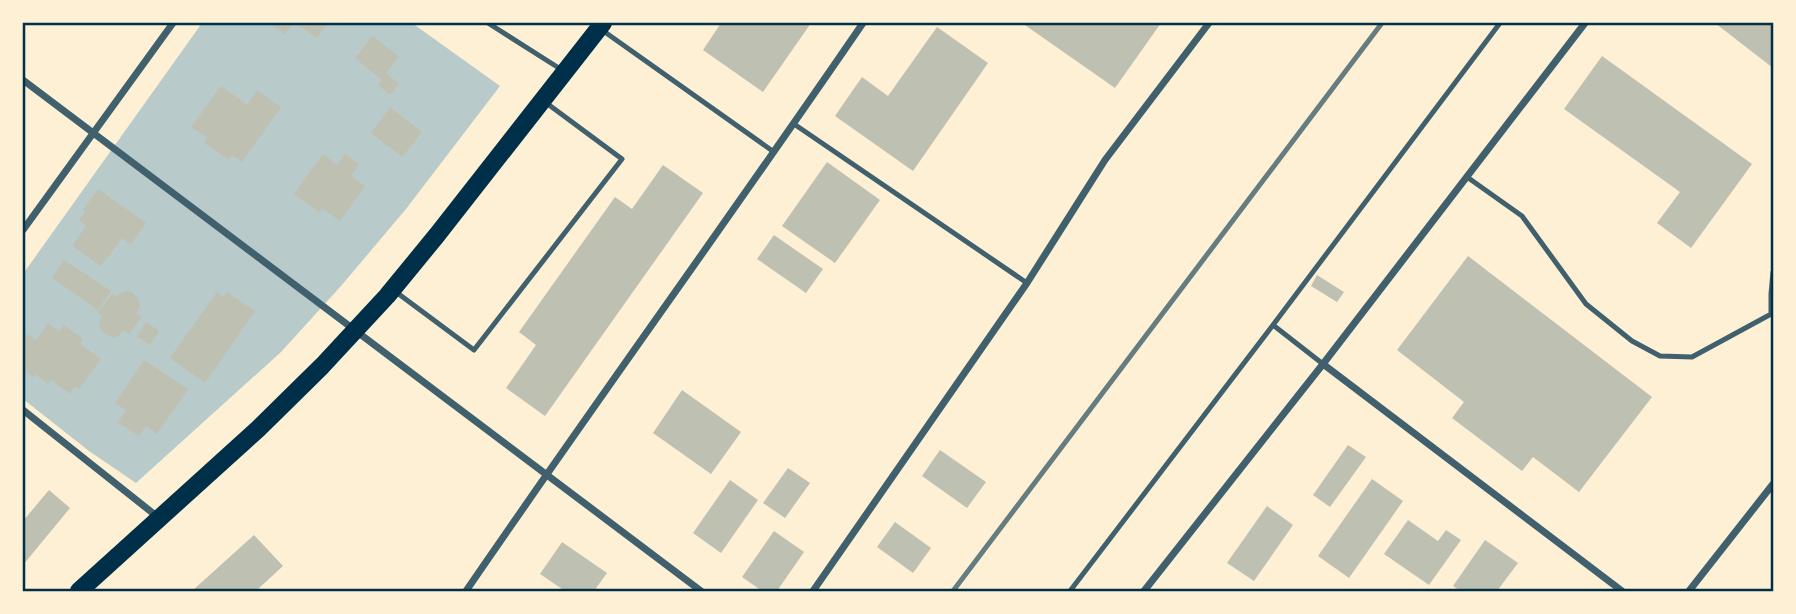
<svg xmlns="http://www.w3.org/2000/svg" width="1796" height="614" font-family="Cabin,sans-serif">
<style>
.green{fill:#b9caca}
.building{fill:#bec0b2}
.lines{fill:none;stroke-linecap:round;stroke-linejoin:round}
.service{stroke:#3f606c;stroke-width:5}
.minor{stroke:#3f606c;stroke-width:7}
.primary{stroke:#003049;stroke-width:18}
.rail{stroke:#657d81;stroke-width:5}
.neatline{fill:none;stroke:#003049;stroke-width:2.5}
</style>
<rect width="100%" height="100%" fill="#fdf0d5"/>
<path class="green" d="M202,23H412L500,86L406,209L341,286L281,352L136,483L89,451L23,399V274Z"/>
<path class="building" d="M269,23H294L285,34Z
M295,23H325L327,24L317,38Z
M721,23H811L763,92L703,50Z
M1022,23H1161L1115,88Z
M1715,23H1773V68Z
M937,27L988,63L913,171L835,116L862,77L888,96Z
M373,36L399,57L386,73L399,84L390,95L378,85L382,80L355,58Z
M1602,56L1752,164L1691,248L1657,223L1680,192L1564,109Z
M221,86L247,105L257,90L281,107L242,162L232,155L229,160L204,143L208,138L191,127Z
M390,107L422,132L402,157L371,133Z
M323,154L337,165L345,154L359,164L351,176L365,186L340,221L322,208L319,212L294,194Z
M827,162L880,200L835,263L782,226Z
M663,165L703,193L545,416L506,388L536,345L519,332L615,197L632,209Z
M98,189L146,223L131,244L122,238L101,266L72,246L86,226L79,220L85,212L83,210Z
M774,235L823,269L806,293L757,259Z
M1468,256L1652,397L1579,492L1533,457L1522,471L1452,418L1464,402L1397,350Z
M64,260L111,291L98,310L52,278Z
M1317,275L1344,292L1337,302L1311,286Z
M127,291L133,293L138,299L140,307L136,313L142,317L129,334L123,330L119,336L113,338L101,331L99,323L102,316L97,313L113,293L117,296L120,293Z
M217,292L224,297L227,292L255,311L205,383L170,358Z
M146,322L159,331L150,345L137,336Z
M48,323L59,332L64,325L83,339L80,344L101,359L79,389L75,387L70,394L51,380L48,384L35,374L34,377L23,370V341L28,334L36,340Z
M144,360L188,389L157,434L146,426L139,436L118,422L126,410L115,403Z
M682,390L741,432L711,474L653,433Z
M1348,445L1366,457L1330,507L1313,495Z
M940,450L986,482L967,508L922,476Z
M788,468L810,483L785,518L763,503Z
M1372,479L1403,501L1349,578L1318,556Z
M730,480L758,500L721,553L693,533Z
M49,490L70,508L23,565V521Z
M1267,506L1293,525L1254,581L1227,563Z
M1408,520L1438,541L1446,530L1461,540L1429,585L1384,554Z
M895,522L931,548L913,573L877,547Z
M774,531L804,552L777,591H762L742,577Z
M254,535L283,566L258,589L260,591H192Z
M1485,540L1518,563L1497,591H1460L1453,586Z
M562,542L607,573L594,591H565L540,574Z"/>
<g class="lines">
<path class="service" d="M488,23L562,70
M602,30L774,152
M794,124L1027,283
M1467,177L1522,216L1586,304L1632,341L1660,356L1692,357L1773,313
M396,292L474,350L622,159L545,102
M1771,313V294L1773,272
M1273,325L1500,23
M1070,591L1273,325L1323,364"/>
<path class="minor" d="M23,80L701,591
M23,230L173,23
M1323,364L1622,591
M23,410L159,518
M466,591C597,400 733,213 863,23
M813,591L1027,283L1105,160L1209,23
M1144,591L1323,364L1585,23
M1689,591L1773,484"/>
<path class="primary" d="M79,591L258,429L322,366L387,296L437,235L603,23"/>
<path class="rail" d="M953,591L1382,23"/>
</g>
<rect width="1796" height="614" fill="none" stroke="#fdf0d5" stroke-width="49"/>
<rect x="24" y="24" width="1748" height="566" class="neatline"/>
</svg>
